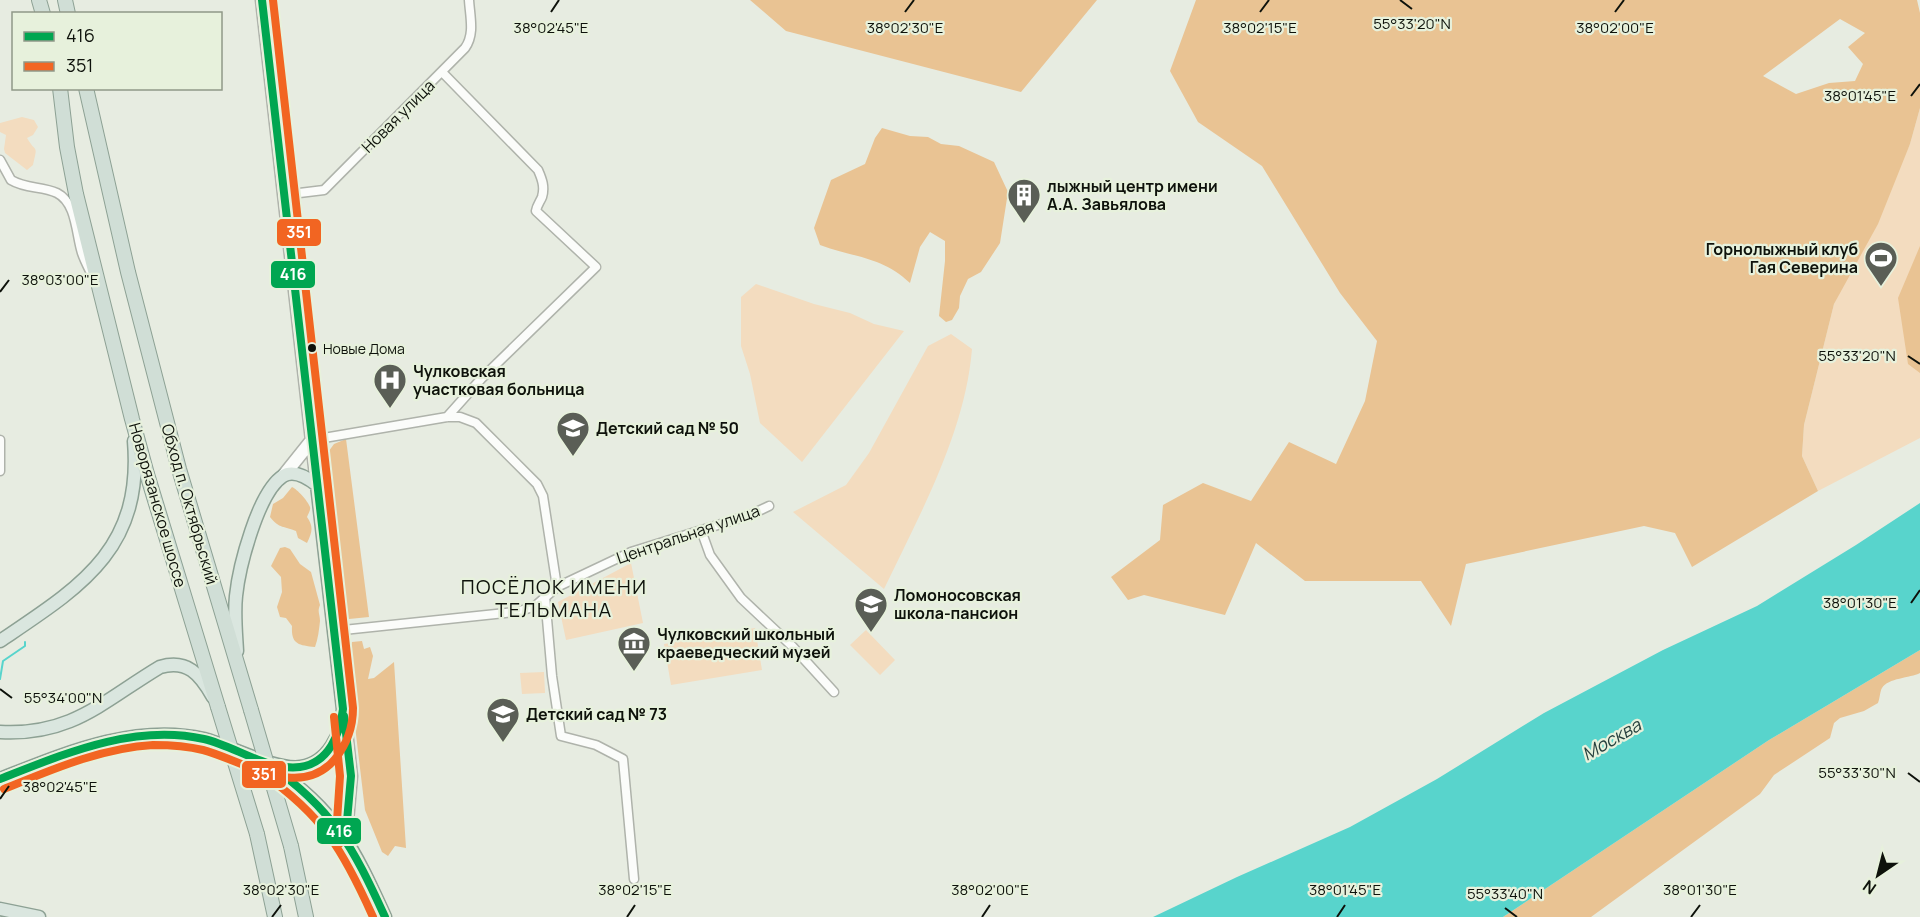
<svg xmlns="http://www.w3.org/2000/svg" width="1920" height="917" font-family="Manrope,sans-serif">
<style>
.green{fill:#f3dcbf}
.forest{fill:#e9c393;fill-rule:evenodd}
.water{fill:#58d4cc}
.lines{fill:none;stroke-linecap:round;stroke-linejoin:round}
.stream{stroke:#58d4cc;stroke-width:2}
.minor-casing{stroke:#afb3ab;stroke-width:11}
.secondary-casing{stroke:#afb3ab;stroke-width:15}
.primary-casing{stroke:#8da194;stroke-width:15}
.trunk-casing{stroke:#8da194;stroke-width:16}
.minor{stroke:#fbfcfa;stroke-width:8}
.secondary{stroke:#fbfcfa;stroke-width:12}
.primary{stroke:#dae6df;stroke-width:12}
.trunk{stroke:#d0ded6;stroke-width:14}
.trunk-bridge-casing{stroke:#8da194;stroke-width:16;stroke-linecap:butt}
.trunk-bridge{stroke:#d0ded6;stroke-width:14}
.bus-1-casing{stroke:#e7f1dc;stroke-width:12}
.bus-2-casing{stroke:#e7f1dc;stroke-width:12}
.bus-1{stroke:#00a651;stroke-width:8}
.bus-2{stroke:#f26522;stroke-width:8}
.ticks{fill:none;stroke:#0e120b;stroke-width:2}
.bus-dot{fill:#0e120b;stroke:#e7f1dc;stroke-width:2}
.labels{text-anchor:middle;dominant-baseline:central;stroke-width:4.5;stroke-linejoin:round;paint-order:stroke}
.bus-label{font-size:14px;fill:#0e120b;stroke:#e7f1dc;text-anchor:start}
.street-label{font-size:16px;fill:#0e120b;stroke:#e7f1dc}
.poi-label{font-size:16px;font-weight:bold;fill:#0e120b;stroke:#e7f1dc;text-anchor:start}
.water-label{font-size:18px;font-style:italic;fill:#26403e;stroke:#e7f1dc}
.quarter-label{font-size:20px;letter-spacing:1.5px;fill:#0e120b;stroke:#e7f1dc}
.ticks-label{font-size:15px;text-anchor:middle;fill:#0e120b;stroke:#e7f1dc;stroke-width:4.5;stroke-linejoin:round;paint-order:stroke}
.line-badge{stroke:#e7f1dc;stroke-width:2}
.badge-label{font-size:16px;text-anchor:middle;font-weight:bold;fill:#fff}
</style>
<rect width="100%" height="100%" fill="#e7ece1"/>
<path class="green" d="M1920,108V438L1818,491L1802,456L1804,425L1834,304L1910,144Z
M22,117L34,120L38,127L33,135L27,138C36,154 38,143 33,165L27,170L5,153L4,149L6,135L0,132V123Z
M756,284L814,304L850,313L874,324L904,331L802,462L760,423L750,374L741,346V297Z
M951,334L972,349C965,433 920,514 884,589L793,512L846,485L869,453L928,346Z
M631,563L643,623L566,640L558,602Z
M755,628L762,670L671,685L664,644Z
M866,630L895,660L880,675L850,645Z
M544,672L545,693L522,694L520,673Z"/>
<path class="forest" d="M750,0H1097L1021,92L786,31Z
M1196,0H1917L1920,13V108L1910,144L1878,224L1834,304L1804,425L1802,456L1818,491L1692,567L1675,533L1644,526L1466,564L1451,626L1421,581H1305L1256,543L1225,615L1144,595L1128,600L1111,577L1160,540L1163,505L1203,483L1251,501L1289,442L1336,464L1365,401L1377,341L1340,293L1262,166L1198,122L1170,71ZM1840,19L1865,33L1848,47L1863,64L1855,81L1829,83L1796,94L1763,76Z
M882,128L910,136L928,137L941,144L959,146L994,162L1008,192L1000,243L981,272L968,279L960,296L959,308L952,320L946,322L939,316L945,261V241L930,232L920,247L910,283C881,256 855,258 820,245L814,228L831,180L865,164L875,138Z
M1920,246V373L1908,364L1898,298Z
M346,439L369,617L349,619L339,613L326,455L334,444Z
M292,487C297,489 308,501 310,507C311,510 308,514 307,517C314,527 312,532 307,543L298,538L296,531C285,526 279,529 270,517L273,504L283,498Z
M285,547L290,549L300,564L311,572L320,605C317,612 320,614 320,621C319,630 318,639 315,647C298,645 291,644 292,626L286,618L280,617L277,607L282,592L281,577L271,566L280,548Z
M362,641L364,649L370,647L373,656L368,679L374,678L394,662L406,848L395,846L388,856L382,852L365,810L347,659L352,642Z
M1920,650V673C1910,678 1888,678 1882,688C1880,691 1880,698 1878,703L1864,711L1840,718L1834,723L1830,738L1774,775L1760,794L1591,917H1503L1769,740Z"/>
<path class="water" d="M1920,503V650L1769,740L1503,917H1153L1237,877L1350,827L1437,779L1544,713L1663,650L1757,606L1856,545Z"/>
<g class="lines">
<path class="stream" d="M0,679L3,661L25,646V642"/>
<defs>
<path id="minor" d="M442,72L538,170C542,179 545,187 542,197C540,202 537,205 536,211L596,267L481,379L447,417
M0,160L11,180C26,189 42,186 57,193C77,203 76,235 82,253C84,259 87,265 90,271
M283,195L324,190L465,48C475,34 470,17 469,0
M0,440V471
M312,440L447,417H460L476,423L537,484L543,496L557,587
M701,530L710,555L741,598L792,646L834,692
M545,596L552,676L561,736L596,745L623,759L634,879
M334,631L515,612L534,607L557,587L631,552L750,515L769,506"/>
<path id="secondary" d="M262,0L317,485
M284,475L312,440
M344,713L351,776L347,821L349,843"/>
<path id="primary" d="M0,641C80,587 143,550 134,441
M0,732C72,736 103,701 160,667C187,659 200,674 213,697
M271,767C336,810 354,849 385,917
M0,779C64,754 134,723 204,739C230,746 276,771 301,767C328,763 342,734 343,709L317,485C308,478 294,469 283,476C258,492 239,567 236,596C234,614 236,633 237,651
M0,909L39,917"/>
<path id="trunk" d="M39,0L43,14
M65,0L68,14
M60,88L67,147L76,194L132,419L147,474L218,707
M86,88L128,272L179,469L251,710
M257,834L275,917
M291,846L306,917"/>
</defs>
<use href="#minor" class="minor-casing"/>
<use href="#secondary" class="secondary-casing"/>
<use href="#primary" class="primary-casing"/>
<use href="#trunk" class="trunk-casing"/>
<use href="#minor" class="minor"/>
<use href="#secondary" class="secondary"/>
<use href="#primary" class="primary"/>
<use href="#trunk" class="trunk"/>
<defs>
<path id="trunk-bridge" d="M218,707L257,834
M251,710L291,846"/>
</defs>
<use href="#trunk-bridge" class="trunk-bridge-casing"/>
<use href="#trunk-bridge" class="trunk-bridge"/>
<defs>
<path id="bus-1" d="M344,716L351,776L347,821L349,843
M268,764C333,809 353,847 385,917
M0,779C64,754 134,723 204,739C235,746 267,771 300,767C329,763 340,734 343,709L262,0"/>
<path id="bus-2" d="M334,717L340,776L337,821L339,844
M262,773C323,816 343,850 373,917
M4,789C51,770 101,748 153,745C170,745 187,746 203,750C244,761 300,801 335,759C347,744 353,726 353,708L273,0"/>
</defs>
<use href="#bus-1" class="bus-1-casing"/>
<use href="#bus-2" class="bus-2-casing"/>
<use href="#bus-1" class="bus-1"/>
<use href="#bus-2" class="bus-2"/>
</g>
<path class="ticks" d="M1400,0L1412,9M551,12L559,0M905,12L914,0M1260,12L1269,0M1615,12L1624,0M1911,96L1920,84M0,292L9,280M1908,356L1920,364M1911,603L1920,590M0,689L12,698M1908,773L1920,782M0,799L9,786M1505,908L1517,917M272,917L281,905M627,917L635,905M982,917L990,905M1337,917L1345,905M1691,917L1700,905"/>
<defs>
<symbol id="building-pin" viewBox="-11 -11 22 30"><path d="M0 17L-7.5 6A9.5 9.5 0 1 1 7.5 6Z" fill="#5a5e56" stroke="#e7f1dc"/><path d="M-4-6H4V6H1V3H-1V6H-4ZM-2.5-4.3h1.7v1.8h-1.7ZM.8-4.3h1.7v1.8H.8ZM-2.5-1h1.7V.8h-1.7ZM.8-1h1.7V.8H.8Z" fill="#fff"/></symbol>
<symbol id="stadium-pin" viewBox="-11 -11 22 30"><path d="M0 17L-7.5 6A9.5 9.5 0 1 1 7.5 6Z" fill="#5a5e56" stroke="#e7f1dc"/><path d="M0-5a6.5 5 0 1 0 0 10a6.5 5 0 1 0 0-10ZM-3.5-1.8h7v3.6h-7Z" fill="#fff"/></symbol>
<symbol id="hospital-pin" viewBox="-11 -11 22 30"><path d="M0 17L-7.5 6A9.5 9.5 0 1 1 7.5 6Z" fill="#5a5e56" stroke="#e7f1dc"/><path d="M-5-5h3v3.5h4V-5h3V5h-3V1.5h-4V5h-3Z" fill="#fff"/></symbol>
<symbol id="school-pin" viewBox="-11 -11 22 30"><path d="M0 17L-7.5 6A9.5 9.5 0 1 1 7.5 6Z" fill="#5a5e56" stroke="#e7f1dc"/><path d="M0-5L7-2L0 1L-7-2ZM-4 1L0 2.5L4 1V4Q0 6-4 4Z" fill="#fff"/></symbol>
<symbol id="museum-pin" viewBox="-11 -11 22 30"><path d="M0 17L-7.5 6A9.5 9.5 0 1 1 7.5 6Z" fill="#5a5e56" stroke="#e7f1dc"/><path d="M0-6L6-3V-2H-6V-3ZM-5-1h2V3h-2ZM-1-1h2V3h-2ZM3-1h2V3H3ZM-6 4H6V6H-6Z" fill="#fff"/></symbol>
</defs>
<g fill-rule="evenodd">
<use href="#building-pin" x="1005" y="176" width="38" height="52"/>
<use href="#stadium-pin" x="1862" y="239" width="38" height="52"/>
<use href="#hospital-pin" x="371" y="361" width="38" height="52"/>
<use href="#school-pin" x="554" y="409" width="38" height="52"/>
<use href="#school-pin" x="852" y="585" width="38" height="52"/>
<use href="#museum-pin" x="615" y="624" width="38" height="52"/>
<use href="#school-pin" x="484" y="695" width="38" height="52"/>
</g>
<circle class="bus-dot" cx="312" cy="348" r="5"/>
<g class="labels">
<g class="bus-label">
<text x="323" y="348">Новые Дома</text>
</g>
<g class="street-label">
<text transform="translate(398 116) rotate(-45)">Новая улица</text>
<text transform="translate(190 504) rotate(74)">Обход п. Октябрьский</text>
<text transform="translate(158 505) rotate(74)">Новорязанское шоссе</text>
<text transform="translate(688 534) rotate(-19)">Центральная улица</text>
</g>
<g class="poi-label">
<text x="1047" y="186">лыжный центр имени<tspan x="1047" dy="18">А.А. Завьялова</tspan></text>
<text x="1858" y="249" text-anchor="end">Горнолыжный клуб<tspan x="1858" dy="18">Гая Северина</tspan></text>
<text x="413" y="371">Чулковская<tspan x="413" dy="18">участковая больница</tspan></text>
<text x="596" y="428">Детский сад № 50</text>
<text x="894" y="595">Ломоносовская<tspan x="894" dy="18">школа-пансион</tspan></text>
<text x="657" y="634">Чулковский школьный<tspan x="657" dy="18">краеведческий музей</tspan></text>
<text x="526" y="714">Детский сад № 73</text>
</g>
<g class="water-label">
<text transform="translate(1611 739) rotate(-30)">Москва</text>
</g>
<g class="quarter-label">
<text x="554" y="586">ПОСЁЛОК ИМЕНИ<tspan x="554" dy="23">ТЕЛЬМАНА</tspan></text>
</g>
</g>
<g class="ticks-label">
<text x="1412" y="29">55°33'20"N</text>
<text x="551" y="33">38°02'45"E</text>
<text x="905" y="33">38°02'30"E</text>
<text x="1260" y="33">38°02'15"E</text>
<text x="1615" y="33">38°02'00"E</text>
<text x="1860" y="101">38°01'45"E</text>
<text x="60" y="285">38°03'00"E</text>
<text x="1857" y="361">55°33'20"N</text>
<text x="1860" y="608">38°01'30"E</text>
<text x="63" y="703">55°34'00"N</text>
<text x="1857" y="778">55°33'30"N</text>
<text x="60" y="792">38°02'45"E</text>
<text x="281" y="895">38°02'30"E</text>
<text x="635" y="895">38°02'15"E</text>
<text x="990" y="895">38°02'00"E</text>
<text x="1345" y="895">38°01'45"E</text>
<text x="1700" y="895">38°01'30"E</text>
<text x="1505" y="899">55°33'40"N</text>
</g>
<g class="line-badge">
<rect x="276" y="218" width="46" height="29" rx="6" fill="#f26522"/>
<rect x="270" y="260" width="46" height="29" rx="6" fill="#00a651"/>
<rect x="241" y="760" width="46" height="29" rx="6" fill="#f26522"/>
<rect x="316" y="817" width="46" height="28" rx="6" fill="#00a651"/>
</g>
<g class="badge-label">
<text x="299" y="238">351</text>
<text x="293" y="280">416</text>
<text x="264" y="780">351</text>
<text x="339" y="837">416</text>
</g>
<rect x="12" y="12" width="210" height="78" fill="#e7f1dc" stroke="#909888" stroke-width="1.5"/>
<rect x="24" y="32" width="30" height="9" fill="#00a651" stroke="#909888" stroke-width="1.5"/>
<text x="66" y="42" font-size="18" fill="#0e120b">416</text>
<rect x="24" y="62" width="30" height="9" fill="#f26522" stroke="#909888" stroke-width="1.5"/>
<text x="66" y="72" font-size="18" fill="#0e120b">351</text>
<g transform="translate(1878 875) rotate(215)" stroke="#e7f1dc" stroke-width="4.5" paint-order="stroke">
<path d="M0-4.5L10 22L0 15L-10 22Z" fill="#0e120b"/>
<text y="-9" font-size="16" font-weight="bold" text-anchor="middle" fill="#0e120b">N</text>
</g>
</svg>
